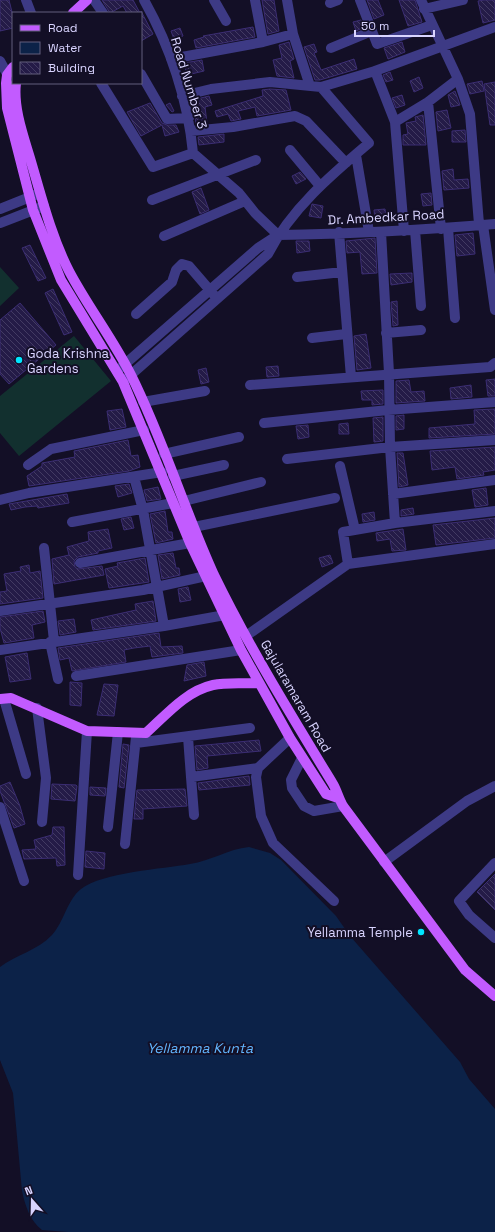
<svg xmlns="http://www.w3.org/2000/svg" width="495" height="1232" font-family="'Space Grotesk',sans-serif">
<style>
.grass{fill:#12302f}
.water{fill:#0c2248}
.building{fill:url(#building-back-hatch);stroke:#3b2d73}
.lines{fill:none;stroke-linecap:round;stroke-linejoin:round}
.minor{stroke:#3d3a85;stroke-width:10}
.major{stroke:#c25bff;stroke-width:10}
.poi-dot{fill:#00e5ff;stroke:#130f26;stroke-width:1.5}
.labels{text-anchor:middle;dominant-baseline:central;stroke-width:4;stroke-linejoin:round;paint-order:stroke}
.street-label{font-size:13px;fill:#d9d4ff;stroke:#130f26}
.poi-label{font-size:13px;fill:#d9d4ff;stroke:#130f26;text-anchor:start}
.water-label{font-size:14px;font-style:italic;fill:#62b6ff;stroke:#130f26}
</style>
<defs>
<pattern id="building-back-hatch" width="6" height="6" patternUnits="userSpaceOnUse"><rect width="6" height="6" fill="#241b47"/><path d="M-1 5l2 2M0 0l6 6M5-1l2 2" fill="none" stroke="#433b63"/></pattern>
</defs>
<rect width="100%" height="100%" fill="#130f26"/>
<path class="grass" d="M0,267L19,288L0,306Z
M74,336L111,381L19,456L0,433V396Z"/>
<path class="water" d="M249,847L270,853L281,860L336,916L350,936L460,1062L469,1079L495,1109V1232H68L42,1230C30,1221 25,1205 22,1191L13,1093L0,1060V967C16,955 38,950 52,935C64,922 67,900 81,889C103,872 163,869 190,864C211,861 228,849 249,847Z"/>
<path class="building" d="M0,0H9L13,16V28L0,31Z
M102,0H133L140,13H127L123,6L110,13Z
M262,0H274L279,31L268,34Z
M367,0H378L384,15L374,19Z
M399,0H415L422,22L408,26Z
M484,0H495V20L483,23L478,1Z
M141,11L153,34L141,41Z
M361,20L364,27L356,31L353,22Z
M253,27L255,37L196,48L194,40L204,37L203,36Z
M180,28L183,36L174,39L171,31Z
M289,42L294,59L290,61L294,78L277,76L273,60L282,58L279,45Z
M402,42L405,52L388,59L384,48Z
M314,44L317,52L314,53L321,70L354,59L357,69L320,80H315L304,47Z
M202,60L204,71L187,75L184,63Z
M390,72L393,80L386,82L383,75Z
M419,77L423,88L414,92L410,81Z
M482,81L484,91L470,94L467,84Z
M495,82V125H490L484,84Z
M270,89L286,90L291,110L257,116L255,107L238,111L241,119L231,121L228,114L217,117L215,111L263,96L262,90Z
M455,91L460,105L451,107L448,95Z
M402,95L405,105L396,108L392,98Z
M209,96L212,105L205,107L207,123L196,124L195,116H197L193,100Z
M150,103L162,123L167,125H176L179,132L165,136L162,125L141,136L127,112Z
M170,103L174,111L172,112L166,105Z
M447,110L451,128L438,131L436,112Z
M423,115L426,145H403V135L408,134L406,123L416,121L415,117Z
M465,130L466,142H452V131Z
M224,134V142L199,145L198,137Z
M453,169L454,180L468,179L469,188L444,190L442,171Z
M300,172L306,179L296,184L292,176Z
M201,188L209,210L200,214L192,192Z
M431,193L432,205L423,206L421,194Z
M312,204L323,206L321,218L309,216Z
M385,209L386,218L375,219L374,210Z
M473,233L475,254L457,256L455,235Z
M375,238L377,273L362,274L360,252L347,253L346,241Z
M296,241H309L310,251L297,253Z
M30,245L46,278L38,281L22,248Z
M412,273V282L391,285L390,274Z
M53,289L72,332L64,335L45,293Z
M397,301L398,325L393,326L391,302Z
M20,303L56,345L9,384L0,374V320Z
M366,334L371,368L357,370L354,336Z
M278,366L279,376L267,377L266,367Z
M206,368L209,382L201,384L198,370Z
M495,379V396H488L486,380Z
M409,380L411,392L424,391L425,401L396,403V381Z
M471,385L472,397L451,399L450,388Z
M383,390V404L372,405V400H362L361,391Z
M122,409L126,427L110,430L107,411Z
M495,409V434L429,438V428L475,424L474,410Z
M404,415V429L396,430V416Z
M383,417V441L374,442L373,418Z
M348,423L349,434H339V424Z
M308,425L309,437L298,439L296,426Z
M128,440L131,456L138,455L140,467L129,471L29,486L27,476L42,466V463L75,457L74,451Z
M495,447V470L483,472L484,475L457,479L455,467L432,470L430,451Z
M397,453H403L408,485L399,487Z
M129,484L132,493L118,497L115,486Z
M158,487L161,499L147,501L144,490Z
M486,488L488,505L475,507L472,490Z
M67,494L69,503L38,508L37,506L25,507L11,510L9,504Z
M413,508L414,514L401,516V510Z
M165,511L168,532H172L173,539L156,543L150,514Z
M374,512L375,520L363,522L362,514Z
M131,517L134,528L124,530L121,519Z
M495,518V538L436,545L433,525Z
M108,529L112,548L98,551V553L78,557L74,561L75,567L78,569L102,566L104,575L54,584L52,559L69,555L67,547L89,541L88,532Z
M403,529L406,550L392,551L390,539L377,541L376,533Z
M173,553L176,568H179L180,575L162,579L158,555Z
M330,555L333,563L322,567L319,558Z
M145,558L149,582L109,588L105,569L118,566L117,563Z
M29,565L30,573L40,571L43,598L0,604V592L7,591L4,574L21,571L20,567Z
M188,587L191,600L180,602L178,589Z
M153,601L156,621L93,630L91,620L136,610L135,604Z
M43,611L45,622L32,625L34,638L4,643L0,628V617Z
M74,619L76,632L60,635L58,621Z
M159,633L161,647L182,646L183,653L152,657L150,646L134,648L124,650L126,662L72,671L69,658L60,660L58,648Z
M27,653L31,679L10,682L5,657Z
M204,662L206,676L184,681L187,665Z
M70,682L82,683L81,706L70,705Z
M104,684L118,685L114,716L97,715Z
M259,740L261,751L207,756L208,768L197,770L195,746Z
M123,744L129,745L124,788L119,787Z
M249,776L250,785L199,790L198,783Z
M10,782L20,806L25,824L14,828L0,791V786Z
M52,784L76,785L77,786L75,801L51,799Z
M90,787L106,788L105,796L90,795Z
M185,789L187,806L143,809V819H134L137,790Z
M53,827H64L65,865L57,866L56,858L24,859L22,850L36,849L34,840L52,835Z
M86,851L105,853L104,869L85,867Z
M495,874V910L477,892Z"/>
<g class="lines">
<path class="minor" d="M26,0L31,13
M94,0L103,13
M144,0C170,46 188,100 193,153
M214,0L226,21
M255,0L263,42
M287,0L293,34L310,86
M360,0L377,44L432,25
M421,0L458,79L470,114L479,224
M330,3L338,0
M424,9L463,0
M331,48L372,31
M171,59L263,42L293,34
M0,61L11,81
M375,71L395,122L404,231
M141,74L167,119L189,118
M101,83L153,167L193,153
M182,96L211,89L270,82L321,87L375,71L495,27
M428,102L441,229
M395,122L428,102L458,79
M191,131L233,127L295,116L306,121L346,163
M290,150L320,186
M193,153L239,193L255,213L278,235
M356,155L369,232
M152,200L256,160
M0,209L40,193
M0,223L44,206
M483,225L495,310
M448,228L455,318
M415,230L421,306
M339,232L351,377
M381,232L389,373L390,447L395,523
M278,235C351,234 423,230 495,224
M164,236L245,201
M297,277L342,272
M136,314L172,282L176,270L182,264L189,266L214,295
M386,333L421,330
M312,338L346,334
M117,371L258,248L278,235
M125,380L268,254C291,209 331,175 369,143L321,87
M250,385L490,367L495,363
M143,402L205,391
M264,423L388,410L495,402
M164,454L239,437
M287,459L390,447L495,440
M28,465L51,449L144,430
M340,466L355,530
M173,476L224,465
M134,477L143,510L164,626L225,615
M393,494L495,480
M0,500L29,493L162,472
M184,501L261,482
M72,522L173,503
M194,527L335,498
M44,548L54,641
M80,563L190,543
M348,564L343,532L395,523L495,511
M0,611L143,590L206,576
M246,636L348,564L495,544
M50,642L58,679
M0,650L164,626
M76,676L241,650
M4,699L26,774
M37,708L46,778L42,822
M188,737L191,777L258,768
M290,738L258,768L256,777L261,816L273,843L334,901
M136,743L250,728
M302,758L291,780L292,788L304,806L314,811L343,806
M191,777L194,815
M0,807L24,881
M108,827L118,732
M125,844L136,737
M384,862L467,801L495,786
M495,863L459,901L469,915L495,938
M78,875L87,731"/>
<path class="major" d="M73,13L87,0
M13,67L7,75L6,83L7,108L33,210L61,280L123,382L190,543L241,650L290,738L326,794L338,798
M16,83C13,107 23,135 30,158C41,195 51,236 69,271C88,307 113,339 131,375C163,439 184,509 214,575C249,647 291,715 333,784C337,791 339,799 343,806L465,970L495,996
M0,699L11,698L87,731L146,733C166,715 186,691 213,685C227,682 244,684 259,683"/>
</g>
<g class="poi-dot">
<circle cx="19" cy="360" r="4"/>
<circle cx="421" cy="932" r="4"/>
</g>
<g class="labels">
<g class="street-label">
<text transform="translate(189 83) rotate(73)">Road Number 3</text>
<text transform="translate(386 217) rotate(-3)">Dr. Ambedkar Road</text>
<text transform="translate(296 696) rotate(60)">Gajularamaram Road</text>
</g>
<g class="poi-label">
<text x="27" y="353">Goda Krishna<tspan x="27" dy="15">Gardens</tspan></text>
<text x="413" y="932" text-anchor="end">Yellamma Temple</text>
</g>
<g class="water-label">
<text x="200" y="1048">Yellamma Kunta</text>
</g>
</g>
<rect x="12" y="12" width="130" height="72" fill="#130f26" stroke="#625e7d"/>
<rect x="20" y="25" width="20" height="6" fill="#c25bff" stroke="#625e7d"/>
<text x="48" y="32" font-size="12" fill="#d9d4ff">Road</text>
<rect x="20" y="42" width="20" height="12" fill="#0c2248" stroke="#625e7d"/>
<text x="48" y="52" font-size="12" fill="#d9d4ff">Water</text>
<rect x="20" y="62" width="20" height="12" fill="url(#building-back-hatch)" stroke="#625e7d"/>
<text x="48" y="72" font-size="12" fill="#d9d4ff">Building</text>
<g transform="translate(32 1200) rotate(340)" stroke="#130f26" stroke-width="3" paint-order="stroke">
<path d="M0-3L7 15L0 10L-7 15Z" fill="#d9d4ff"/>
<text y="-6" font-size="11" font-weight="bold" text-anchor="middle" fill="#d9d4ff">N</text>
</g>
<path d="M355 30v6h79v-6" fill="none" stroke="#d9d4ff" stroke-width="2"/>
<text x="361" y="30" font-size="12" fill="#d9d4ff" stroke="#130f26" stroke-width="3" paint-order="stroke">50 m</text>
</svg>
